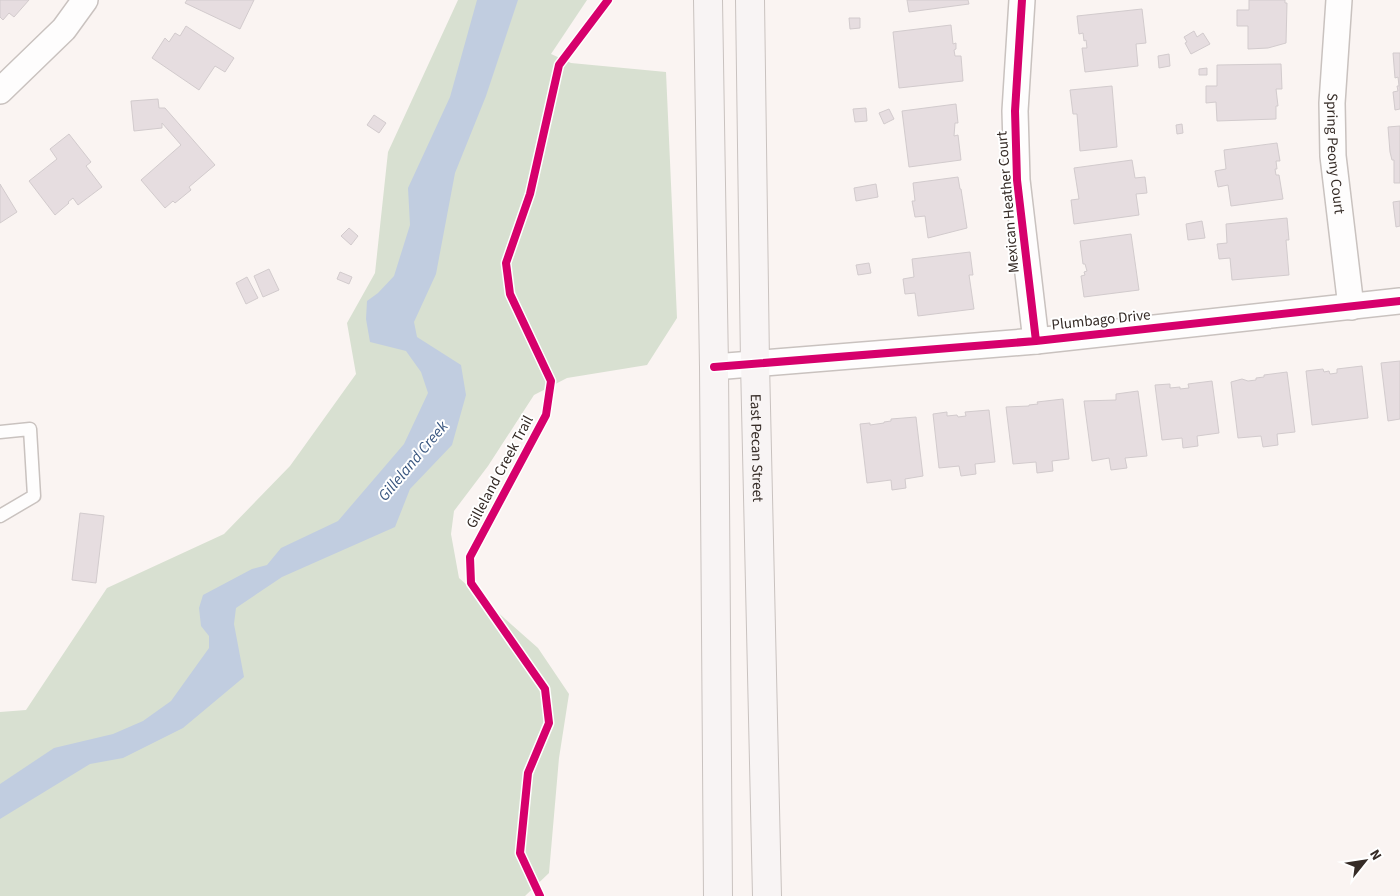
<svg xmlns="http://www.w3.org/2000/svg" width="1400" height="896" font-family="'Source Sans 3',sans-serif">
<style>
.green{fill:#d8e0d1}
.water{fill:#c1cde0}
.building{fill:#e6dde0;stroke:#d2cbcd}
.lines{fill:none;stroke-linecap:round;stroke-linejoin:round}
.lane-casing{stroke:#c9c2bf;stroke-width:15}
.street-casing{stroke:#c9c2bf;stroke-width:28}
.secondary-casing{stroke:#c9c2bf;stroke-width:30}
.lane{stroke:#fefdfd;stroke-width:12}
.street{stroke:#fefdfd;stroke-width:25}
.secondary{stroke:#f8f4f4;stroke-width:28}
.cycleway-casing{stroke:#fff;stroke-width:11}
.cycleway{stroke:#d6006c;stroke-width:8}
.labels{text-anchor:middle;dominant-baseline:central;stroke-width:4;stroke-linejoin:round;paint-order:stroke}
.street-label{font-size:15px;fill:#352b26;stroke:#fff}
.water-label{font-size:16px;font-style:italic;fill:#3a5780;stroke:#fff}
</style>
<rect width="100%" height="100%" fill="#faf4f2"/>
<path class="green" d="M458,0H587L551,54L571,63L666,72L677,318L647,365L567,378L534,395L488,466L454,511L451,534L459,578L538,648L569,694L559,758L549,873L525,896H0V712L26,710L107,588L224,534L290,466L356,374L347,323L375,273L388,152Z"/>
<path class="water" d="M477,0H518L486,96L455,173L436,274L414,322L417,337L461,365L466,395L452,445L410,489L395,527L282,577L236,608L234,624L244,677L183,728L123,758L90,764L0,819V784L54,748L113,734L143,721L171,701L209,648V636L201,626L199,608L203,595L252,569L267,565L281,548L338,521L404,444L428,393L421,372L406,351L370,342L366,319L367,301L378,293L394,276L410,225L408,188L450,97Z"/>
<path class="building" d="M0,0H29L14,17L9,13L3,20L0,17Z
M187,0H254L240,29L185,3Z
M907,0H968L969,4L909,12Z
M1249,0H1285V3H1287L1286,43L1268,48L1248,49V26H1237V10H1249Z
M1142,9L1146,43L1136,44L1138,66L1085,72L1082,48H1087L1086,40L1084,41L1083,33L1079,34L1077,16Z
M849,18H860V28L850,29Z
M951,25L953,44L956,43V49L954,50L955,56H961L963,81L899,88L893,32Z
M186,26L234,58L225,72L215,66L199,90L152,58L165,38L169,42L175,33L180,36Z
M1194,31L1197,37L1203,33L1210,44L1191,54L1185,43L1187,42L1184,37Z
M1393,53H1400V109L1395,110L1393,92L1398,91L1397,86H1399L1398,77L1395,78Z
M1169,54L1170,66L1159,68L1158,56Z
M1281,64L1282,89H1276L1278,106H1276V119L1217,121L1216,102L1206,103V86H1217V65Z
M1207,68V75H1199V69Z
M1112,86L1117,147L1080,151L1077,114H1073L1070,90Z
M158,99L159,108H165L215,165L189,187L191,190L175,203L173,201L165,208L141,180L181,145L162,123V128L134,131L131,101Z
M956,104L958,123H955L954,136L958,135L961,160L909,167L902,111Z
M866,108L867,121L855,122L853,109Z
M889,109L894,119L884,124L879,113Z
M374,115L386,123L379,133L367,125Z
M1182,124L1183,133L1177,134L1176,125Z
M1400,126V183H1394V160H1392L1390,152L1388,127Z
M69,134L91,162L86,166L102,187L78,205L73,198L68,202L69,203L55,215L29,181L57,159L50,149Z
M1277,143L1280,161H1276L1277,169H1275L1276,175H1279L1283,199L1231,206L1228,185L1218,187L1215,171L1226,169L1224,150Z
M1132,160L1135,178L1145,177L1147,193L1136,194L1139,215L1074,224L1071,200L1079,199L1074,168Z
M958,177L960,189H961L967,228L928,238L925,216L915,217L912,201H915L913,183Z
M0,184L17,212L0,223Z
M876,184L878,197L856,201L854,188Z
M1400,201V226L1396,227L1393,202Z
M1287,218L1289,240H1286L1289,275L1232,280L1230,258L1219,259L1217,244L1227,243L1226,224Z
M1202,221L1205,238L1188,240L1186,224Z
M349,228L358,236L351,245L341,236Z
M1131,234L1139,290L1084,297L1081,276L1085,275L1084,272L1087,271L1085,264H1083L1080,241Z
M970,252L973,275H969L974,309L918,316L915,293L905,294L903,279L914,277L912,259Z
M869,263L871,273L858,275L856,265Z
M269,269L279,290L263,297L254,276Z
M340,272L352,277L349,284L337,279Z
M247,277L258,298L246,304L236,283Z
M1400,361V419L1388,421L1381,363Z
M1362,366L1368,418L1312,425L1306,371L1323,369L1324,372L1329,371L1330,374L1337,373V369Z
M1287,372L1295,432L1277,434L1278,445L1263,447L1261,436L1238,438L1231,382L1242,379L1248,381L1256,380V378L1264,377V375Z
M1212,381L1219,433L1197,436L1198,446L1183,448L1182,438L1162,440L1155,385L1170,384V388L1180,387V389L1189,388L1188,384Z
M1138,391L1147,456L1125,458L1127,468L1111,470L1109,458L1092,461L1084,401L1116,400V394Z
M1063,399L1069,459L1052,461L1053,471L1037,473L1036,462L1013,464L1006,407L1029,406V405L1038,404L1037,402Z
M989,410L995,462L975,464L976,474L961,476L959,466L939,468L933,414L947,412V416L957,415L958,417L966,416L965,412Z
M916,417L923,476L905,479L906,488L892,490L891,480L867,483L860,424L870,423V425L884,423V422L891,421V419Z
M80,513L104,516L96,583L72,580Z"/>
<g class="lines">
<defs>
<path id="lane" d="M0,432L30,429L34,496L0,516"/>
<g id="street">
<path d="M1022,0L1015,111L1017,180L1036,341"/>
<path id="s1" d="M1339,0L1332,103L1333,156L1351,307"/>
<path d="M0,91L64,29L85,0"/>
<path d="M714,367L1036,341L1400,301"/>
</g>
<g id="secondary">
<path d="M708,0L714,367L718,896"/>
<path id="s2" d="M750,0L755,363L767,896"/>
</g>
</defs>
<use href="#lane" class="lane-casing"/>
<use href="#street" class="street-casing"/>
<use href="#secondary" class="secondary-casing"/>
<use href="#lane" class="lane"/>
<use href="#street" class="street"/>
<use href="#secondary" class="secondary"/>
<defs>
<path id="cycleway" d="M1022,0L1015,111L1017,180L1036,341
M714,367L1036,341L1400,301
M540,896L520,853L528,773L549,723L545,689L471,583L470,557L546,415L551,381L510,294L506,263L530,194L559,65L608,0"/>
</defs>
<use href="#cycleway" class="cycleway-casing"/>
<use href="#cycleway" class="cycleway"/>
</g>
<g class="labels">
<g class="street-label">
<text stroke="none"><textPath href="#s1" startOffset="154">Spring Peony Court</textPath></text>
<text transform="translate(1008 202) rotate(-95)">Mexican Heather Court</text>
<text transform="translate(1101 320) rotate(-6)">Plumbago Drive</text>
<text stroke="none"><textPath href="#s2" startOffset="448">East Pecan Street</textPath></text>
<text transform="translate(500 472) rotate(-62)">Gilleland Creek Trail</text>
</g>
<g class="water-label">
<text transform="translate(413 461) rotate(-50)">Gilleland Creek</text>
</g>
</g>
<g transform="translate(1365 861) rotate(60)" stroke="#ffffff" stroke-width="4" paint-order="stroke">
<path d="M0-4L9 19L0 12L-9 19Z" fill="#352b26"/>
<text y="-8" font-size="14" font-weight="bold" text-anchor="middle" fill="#352b26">N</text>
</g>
</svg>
